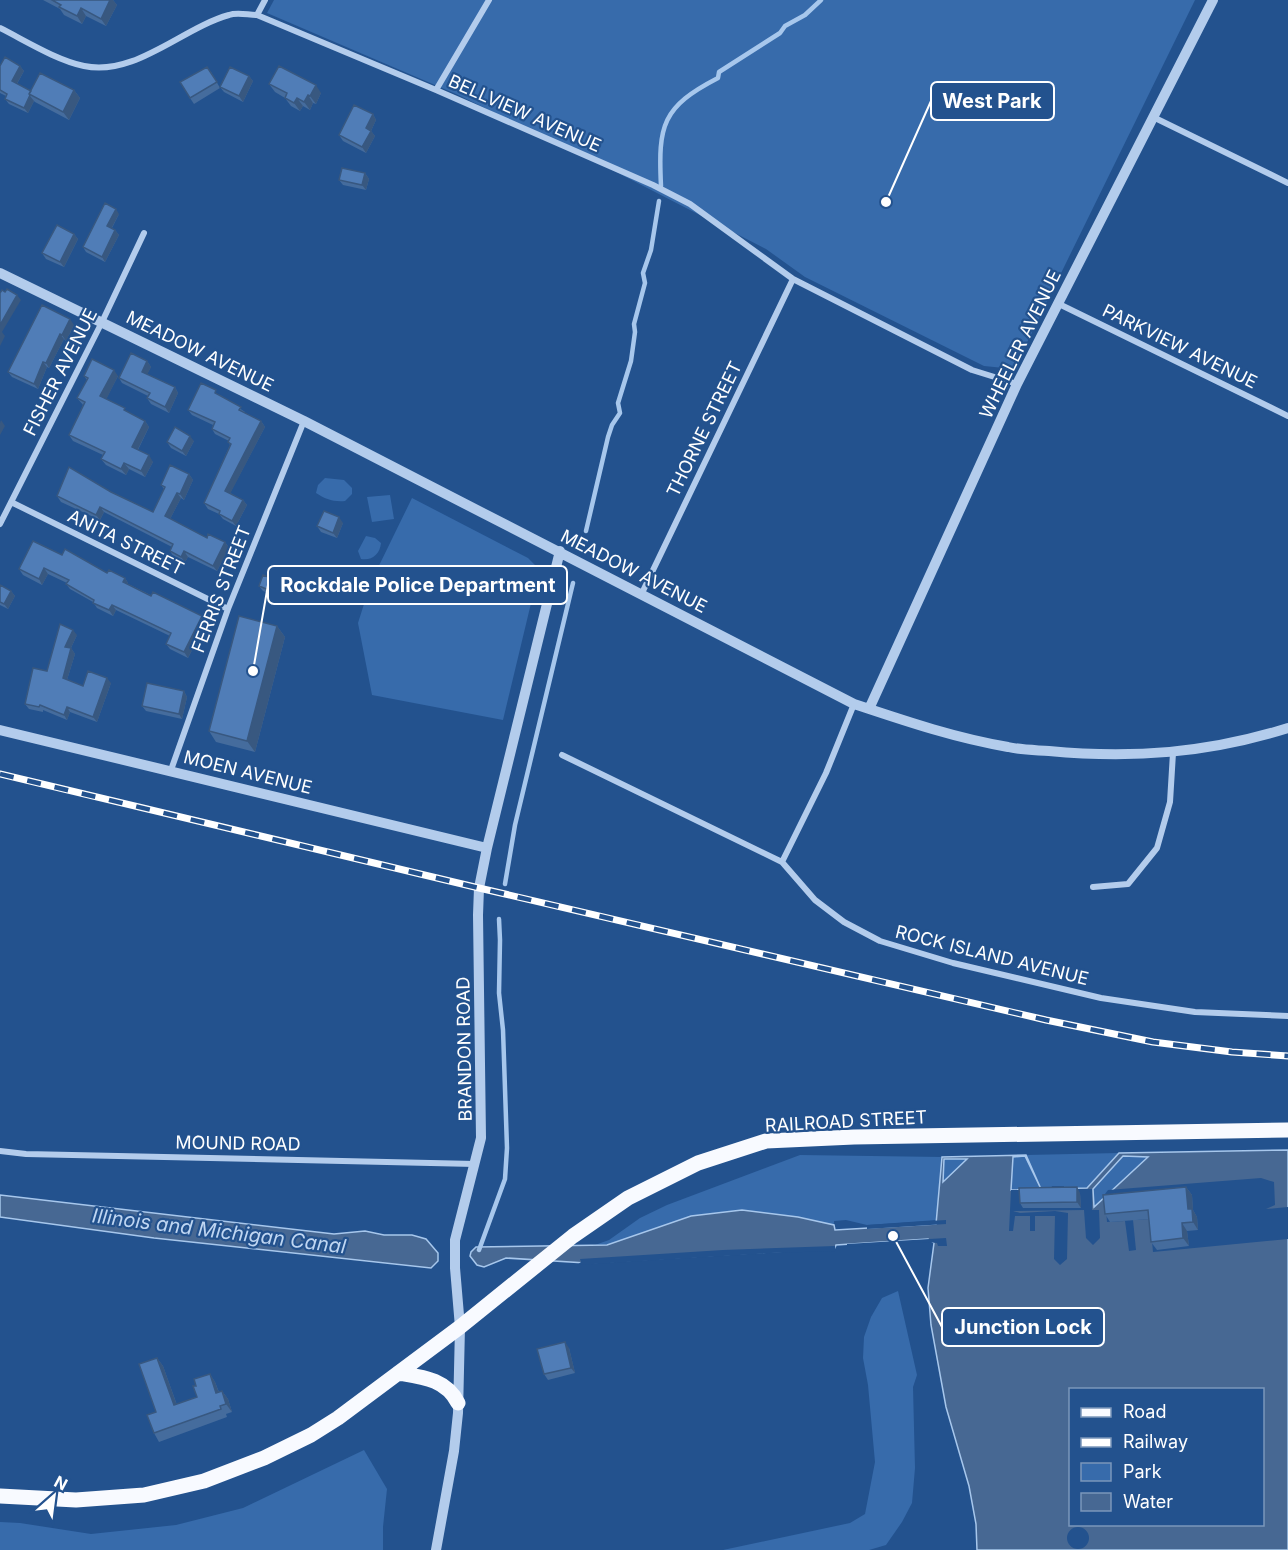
<svg xmlns="http://www.w3.org/2000/svg" width="1288" height="1550" font-family="Inter,sans-serif">
<style>
.green{fill:#376bab}
.water{fill:#476893;stroke:#a7c7ec;stroke-width:1.5;fill-rule:evenodd}
.pier{fill:#23528e}
.lines{fill:none;stroke-linecap:round;stroke-linejoin:round}
.stream{stroke:#a7c7ec;stroke-width:4.5}
.minor{stroke:#b3ccec;stroke-width:6}
.tertiary{stroke:#b3ccec;stroke-width:10}
.primary{stroke:#f8faff;stroke-width:15}
.rail-casing{stroke:#fff;stroke-width:7}
.rail{stroke:#23528e;stroke-width:4.5;stroke-dasharray:14;stroke-linecap:butt}
.wall{fill:#456c9d}
.shaded-wall{fill:#385880}
.building{fill:#507db7;stroke:#385880;stroke-width:1.5}
.labels{text-anchor:middle;dominant-baseline:central;stroke-width:4.5;stroke-linejoin:round;paint-order:stroke}
.street-label{font-size:18px;fill:#fff;stroke:#23528e}
.water-label{font-size:20px;font-style:italic;fill:#bfd6f2;stroke:#23528e}
.leader{fill:none;stroke:#fff;stroke-width:2}
.callout-dot{fill:#fff;stroke:#23528e;stroke-width:2}
.callout{fill:#23528e;stroke:#fff;stroke-width:2}
.callout-label{font-size:20px;text-anchor:middle;font-weight:bold;fill:#fff}
</style>
<rect width="100%" height="100%" fill="#23528e"/>
<path class="green" d="M274,0H1195L1014,369L984,366L805,277L766,249L585,156L456,94L267,13Z
M325,478L344,480L352,488V494L345,501C333,502 325,499 316,493L318,485Z
M390,495L394,519L372,522L367,497Z
M412,498L528,558L535,565L538,574L503,720L372,695L358,623L371,582Z
M366,536L375,538L381,543C380,554 372,561 361,559L358,551Z
M1119,1153L1087,1188L1011,1190L1013,1157L1025,1156L1032,1168L1026,1155Z
M800,1155L942,1157L937,1220L867,1225L846,1220L834,1221V1230L580,1259L595,1245L609,1240L640,1218L667,1205Z
M1123,1156H1149L1094,1208L1093,1189Z
M944,1159H968L942,1183Z
M898,1291L917,1375L913,1387L915,1468L912,1503L902,1522L886,1545L869,1550H723L850,1523L865,1514L875,1462L868,1385L863,1358L864,1337L871,1317L882,1298Z
M364,1450L387,1489L383,1527V1550H0V1522L20,1523L91,1534L176,1525L243,1508Z"/>
<path class="water" d="M1288,1150V1550H977L976,1524L969,1486L946,1407L931,1325L928,1288L934,1243L928,1239L836,1245L835,1248L586,1263L506,1258L484,1267L477,1265L470,1256L471,1252L476,1247L607,1245L691,1216L742,1210L798,1217L834,1225L835,1230L936,1224L942,1157L1026,1155L1041,1189L1087,1188L1119,1153ZM1025,1156L1041,1189L1011,1190L1013,1157ZM1123,1156L1148,1157L1094,1207L1093,1189ZM944,1159H967L943,1182ZM1070,1390H1262V1524H1070Z
M0,1195L334,1234L365,1231L384,1235H412L426,1239L438,1253V1261L431,1268L154,1238L0,1217Z"/>
<path class="pier" d="M1261,1178L1274,1182L1275,1205L1266,1209L1288,1207V1239L1153,1252L1150,1219L1133,1220L1136,1250L1129,1251L1125,1221L1107,1222L1105,1194L1108,1190Z
M1052,1186H1064V1189H1092V1210H1099L1100,1238L1093,1245L1086,1238L1084,1210L1013,1211L1020,1213L1055,1211L1068,1213L1067,1259L1060,1265L1054,1259L1055,1216H1035V1231H1030V1216H1015L1013,1231H1009L1011,1190L1051,1189Z
M946,1220V1224L867,1229V1225Z
M946,1238L947,1246H938L937,1243L927,1242L847,1247V1244Z
M835,1246L836,1251H837H836L771,1253L577,1265L581,1262L580,1259L723,1250Z
M1067 1538a11 11 0 1 1 22 0a11 11 0 1 1-22 0Z"/>
<g class="lines">
<path class="stream" d="M661,186C658,125 662,107 718,78L719,72L780,33L785,26L805,15L821,0
M586,531L608,437L612,425L620,413L618,403L631,361L635,332L634,324L645,283L643,273L651,250L659,201
M505,884L515,825L573,583
M479,1250L505,1179L507,1148L503,1030L499,993L500,940L499,919"/>
<path class="minor" d="M257,15L265,0
M0,28C26,41 56,60 84,66C135,77 182,28 229,15C237,12 248,15 257,15L436,90L653,185L690,204L793,279L972,370L1017,384
M436,90L489,0
M1153,117L1288,183
M1059,304L1288,416
M11,502L228,609
M0,524L102,322L144,233
M642,593L793,279
M562,755L782,862L815,900L844,922L880,941L953,963L1101,998L1195,1012L1288,1016
M171,770L228,609L304,421
M782,862L826,773L854,704
M1093,887L1128,884L1157,848L1170,802L1173,753
M0,1151L26,1154L475,1164"/>
<path class="tertiary" d="M0,273L304,421L854,704C905,721 955,738 1008,747C1021,750 1035,750 1049,751C1132,759 1208,753 1288,728
M869,709L1017,384L1213,0
M0,730L487,848
M436,1550L454,1451L458,1413L460,1327L455,1268V1240L481,1138L478,915L479,888L487,848L560,551"/>
<path class="primary" d="M398,1373C422,1377 446,1379 458,1403
M0,1496L76,1500L144,1495L204,1481L264,1458L311,1435L338,1418L460,1327L573,1236L628,1198L698,1163L766,1141L854,1137L1288,1130"/>
<defs>
<path id="rail" d="M0,774L479,888L1046,1020L1153,1042L1232,1052L1288,1056"/>
</defs>
<use href="#rail" class="rail-casing"/>
<use href="#rail" class="rail"/>
</g>
<path class="wall" d="M43,0H113L117,5L106,26L86,16L82,24L64,15L60,9Z
M0,66H20L24,71L17,84L31,91L74,90L80,98L69,120L35,102L34,101L28,113L9,104L5,99L6,96L0,93Z
M211,72L220,88L194,104L190,98Z
M249,76L253,81L243,102L224,92L220,87Z
M269,84L321,93L316,104L313,103L310,110L303,106L300,111L291,106L285,98L275,92Z
M373,114L376,120L371,131L375,136L366,153L343,141L339,135Z
M365,173L369,179L366,190L343,185L339,180Z
M119,214L112,228L115,230L119,235L105,262L86,252L83,247Z
M74,234L78,239L64,267L46,259L42,253Z
M74,325L66,341L64,339L49,368L47,367L38,389L12,377L8,372Z
M147,361L151,367L147,374L175,387L178,393L169,413L151,404L147,398L148,396L122,383L119,378Z
M84,376H118L106,399L129,413L145,421L149,427L138,450L153,462L145,477L129,469L126,475L106,465L101,459L103,455L73,441L69,435L83,405L77,398L87,380Z
M220,395L245,412L244,413L261,421L265,427L230,493L243,500L247,505L236,526L223,519L219,514L208,509L204,503L230,445L228,442L229,441L215,434L212,429L213,425L192,415L188,410Z
M194,441L186,456L171,448L167,442Z
M189,474L193,480L184,500L181,498L170,519L207,538L225,542L229,548L217,571L188,557L185,562L173,556L170,551L172,547L104,512L100,520L61,502L57,496L111,492L153,512L164,489L161,485Z
M343,523L337,538L321,532L317,526Z
M62,555L107,573L125,578L128,583V584L206,622L188,658L170,649L166,644L170,636L116,610L113,616L97,608L93,602L70,589L66,584L67,583L48,574L42,585L23,575L19,569Z
M284,583L287,588L283,599L263,591L259,586Z
M0,585L11,591L15,596L8,609L0,605Z
M277,626L285,637L255,752L216,742L209,731Z
M77,635L71,648L75,654L67,680L83,686L111,683L97,722L70,712L67,720L43,710V712L29,709L25,704L47,671Z
M184,691L187,697L182,719L146,711L142,706Z
M1186,1187L1192,1195L1193,1210L1197,1217L1198,1230L1187,1231L1189,1246L1157,1250L1151,1242L1149,1219L1110,1222L1105,1214Z
M1080,1193L1081,1208H1023L1020,1203Z
M569,1348L575,1373L548,1380L544,1374Z
M157,1358L163,1366L177,1405L197,1397L196,1386L210,1374L215,1382L219,1392L222,1391L228,1399L232,1412L226,1414L227,1417L159,1442L154,1433L156,1412Z"/>
<path class="shaded-wall" d="M110,0H113L117,5L106,26L101,19Z
M81,8L86,16L82,24L77,16Z
M20,66L24,71L15,87L12,81Z
M249,76L253,81L243,102L239,96Z
M316,85L321,93L316,104L310,96Z
M74,90L80,98L69,120L63,112Z
M308,95L313,103L310,110L304,102Z
M30,96L34,101L28,113L24,108Z
M297,98L303,106L300,111L294,103Z
M373,114L376,120L371,131L375,136L366,153L362,147L366,128Z
M365,173L369,179L366,190L362,185Z
M116,209L119,214L110,231L107,226Z
M115,230L119,235L105,262L102,257Z
M74,234L78,239L64,267L60,262Z
M17,295L21,300L2,332L5,336L0,346V325Z
M70,319L74,325L66,341L62,335Z
M60,334L64,339L49,368L46,363Z
M147,361L151,367L146,377L142,372Z
M43,362L47,367L38,389L34,384Z
M114,370L118,376L105,402L100,396Z
M175,387L178,393L169,413L165,407Z
M1,420L5,426L0,435V423Z
M145,421L149,427L136,453L132,447Z
M261,421L265,427L229,496L225,491Z
M190,436L194,441L186,456L182,451Z
M149,455L153,462L145,477L141,471Z
M124,463L129,469L126,475L121,469Z
M189,474L193,480L184,500L180,494Z
M177,493L181,498L169,521L165,516Z
M243,500L247,505L236,526L232,521Z
M100,507L104,512L100,520L96,515Z
M339,517L343,523L337,538L333,533Z
M225,542L229,548L217,571L213,566Z
M184,551L188,557L185,562L181,557Z
M44,568L48,574L42,585L39,579Z
M125,578L128,583L127,587L123,582Z
M284,583L287,588L283,599L279,594Z
M11,591L15,596L8,609L4,604Z
M112,605L116,610L113,616L109,610Z
M202,616L206,622L188,658L184,652Z
M277,626L285,637L255,752L247,741Z
M73,630L77,635L69,652L65,647Z
M71,648L75,654L66,683L63,678Z
M107,678L111,683L97,722L93,717Z
M184,691L187,697L182,719L179,714Z
M67,707L70,712L67,720L64,715Z
M1077,1187L1080,1193L1081,1208L1077,1202Z
M1186,1187L1192,1195L1193,1210L1197,1217L1198,1230L1193,1222L1188,1209Z
M1182,1223L1187,1231L1189,1246L1183,1238Z
M565,1342L569,1348L575,1373L571,1368Z
M157,1358L163,1366L180,1414L174,1405Z
M210,1374L215,1382L222,1401L216,1393Z
M222,1391L228,1399L232,1412L226,1404Z"/>
<path class="building" d="M52,0H110L101,19L81,8L77,16L59,7L61,5Z
M5,57L20,66L12,81L31,91L29,94L30,95L24,108L5,99L7,94L0,90V66Z
M279,66L316,85L310,96L308,95L304,102L297,98L294,103L285,98L287,93L269,84Z
M207,67L217,82L190,98L180,82Z
M230,67L249,76L239,96L220,87Z
M40,73L74,90L63,112L29,94Z
M354,105L373,114L366,128L371,131L362,147L339,135Z
M342,168L365,173L362,185L339,180Z
M105,203L116,209L107,226L115,230L102,257L83,247Z
M57,225L74,234L60,262L42,253Z
M7,289L17,295L0,325V293L2,290L5,292Z
M42,305L70,319L62,335L60,334L46,363L43,362L34,384L8,372Z
M131,353L147,361L142,372L175,387L165,407L147,398L150,393L119,378Z
M92,359L114,370L100,396L125,408L124,410L145,421L132,447L149,455L141,471L124,463L121,469L101,459L105,452L69,435L85,402L77,398L88,378L84,376Z
M201,383L216,390L215,393L241,407L239,410L261,421L225,491L243,500L232,521L219,514L220,511L204,503L231,444L228,442L230,438L212,429L215,422L188,410Z
M175,427L190,436L182,451L167,442Z
M170,465L189,474L180,494L177,493L165,516L207,538L208,534L225,542L213,566L184,551L181,557L170,551L173,544L100,507L96,515L57,496L69,467L111,492L153,512L165,487L161,485Z
M324,511L339,517L333,533L317,526Z
M33,541L62,555L65,549L107,573L109,570L125,578L123,582L151,596L153,592L202,616L184,652L166,644L171,633L112,605L109,610L93,603L94,600L66,584L69,580L44,568L39,579L19,569Z
M263,575L284,583L279,594L259,586Z
M0,585L11,591L4,604L0,602Z
M239,616L277,626L247,741L209,731Z
M60,624L73,630L65,647L71,648L63,678L83,686L88,671L107,678L93,717L67,707L64,715L40,705L39,707L25,704L33,668L47,671Z
M147,683L184,691L179,714L142,706Z
M1077,1187V1202L1020,1203L1019,1188Z
M1186,1187L1188,1209H1192L1193,1222L1182,1223L1183,1238L1151,1242L1148,1210L1105,1214L1103,1195Z
M565,1342L571,1368L544,1374L537,1349Z
M157,1358L174,1405L197,1397L193,1386H196L194,1379L210,1374L216,1393L222,1391L226,1404L220,1406L221,1409L154,1433L147,1415L156,1412L139,1364Z"/>
<g class="labels">
<g class="street-label">
<text transform="translate(525 113) rotate(24)">BELLVIEW AVENUE</text>
<text transform="translate(1020 344) rotate(-64)">WHEELER AVENUE</text>
<text transform="translate(1180 346) rotate(26)">PARKVIEW AVENUE</text>
<text transform="translate(200 351) rotate(26)">MEADOW AVENUE</text>
<text transform="translate(60 372) rotate(-63)">FISHER AVENUE</text>
<text transform="translate(704 429) rotate(-64)">THORNE STREET</text>
<text transform="translate(126 542) rotate(26)">ANITA STREET</text>
<text transform="translate(634 571) rotate(27)">MEADOW AVENUE</text>
<text transform="translate(221 589) rotate(-69)">FERRIS STREET</text>
<text transform="translate(248 772) rotate(14)">MOEN AVENUE</text>
<text transform="translate(992 955) rotate(14)">ROCK ISLAND AVENUE</text>
<text transform="translate(464 1049) rotate(-91)">BRANDON ROAD</text>
<text transform="translate(846 1121) rotate(-3)">RAILROAD STREET</text>
<text transform="translate(238 1143) rotate(1)">MOUND ROAD</text>
</g>
<g class="water-label">
<text transform="translate(219 1231) rotate(7)">Illinois and Michigan Canal</text>
</g>
</g>
<path class="leader" d="M886 202L931 101M253 671L268 585M893 1236L942 1327"/>
<g class="callout-dot">
<circle cx="886" cy="202" r="6"/>
<circle cx="253" cy="671" r="6"/>
<circle cx="893" cy="1236" r="6"/>
</g>
<g class="callout">
<rect x="931" y="82" width="123" height="38" rx="6"/>
<rect x="268" y="566" width="299" height="38" rx="6"/>
<rect x="942" y="1308" width="162" height="38" rx="6"/>
</g>
<g class="callout-label">
<text x="992" y="108">West Park</text>
<text x="418" y="592">Rockdale Police Department</text>
<text x="1023" y="1334">Junction Lock</text>
</g>
<rect x="1069" y="1388" width="195" height="138" fill="#23528e" stroke="#7b97bb" stroke-width="1.5"/>
<rect x="1081" y="1408" width="30" height="9" fill="#f8faff" stroke="#7b97bb" stroke-width="1.5"/>
<text x="1123" y="1418" font-size="18" fill="#ffffff">Road</text>
<rect x="1081" y="1438" width="30" height="9" fill="#ffffff" stroke="#7b97bb" stroke-width="1.5"/>
<text x="1123" y="1448" font-size="18" fill="#ffffff">Railway</text>
<rect x="1081" y="1463" width="30" height="18" fill="#376bab" stroke="#7b97bb" stroke-width="1.5"/>
<text x="1123" y="1478" font-size="18" fill="#ffffff">Park</text>
<rect x="1081" y="1493" width="30" height="18" fill="#476893" stroke="#7b97bb" stroke-width="1.5"/>
<text x="1123" y="1508" font-size="18" fill="#ffffff">Water</text>
<g transform="translate(54 1496) rotate(28)" stroke="#23528e" stroke-width="4.5" paint-order="stroke">
<path d="M0-4.5L10 22L0 15L-10 22Z" fill="#ffffff"/>
<text y="-9" font-size="16" font-weight="bold" text-anchor="middle" fill="#ffffff">N</text>
</g>
</svg>
